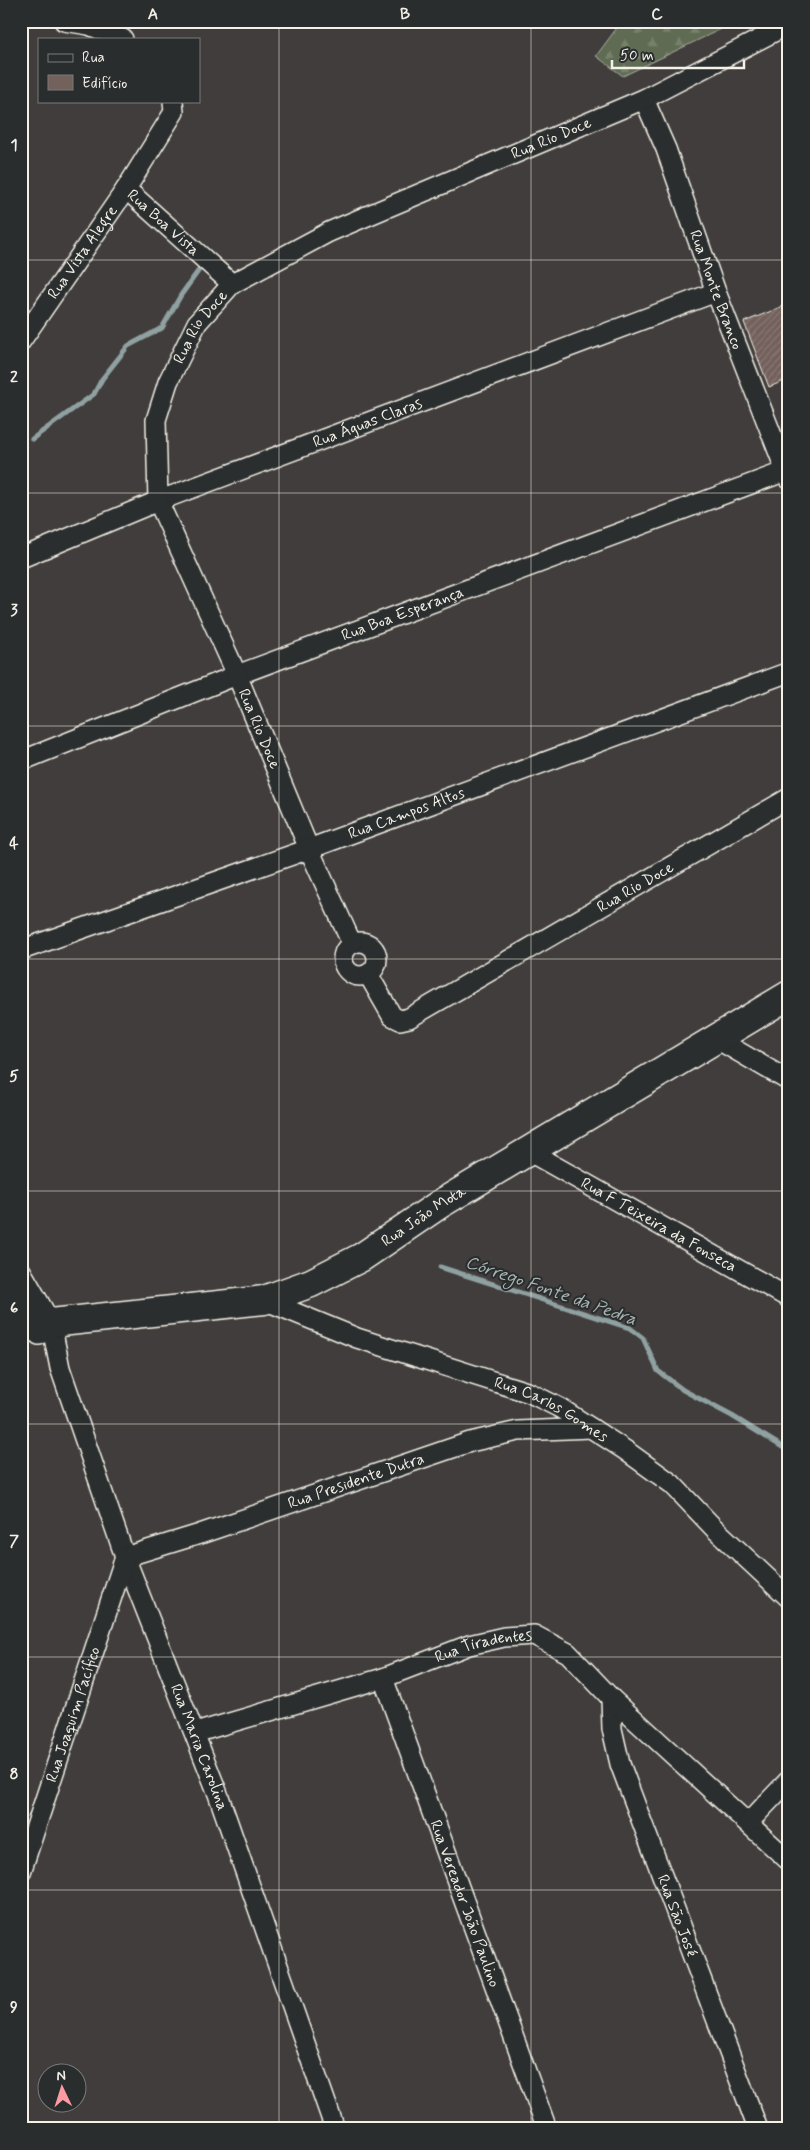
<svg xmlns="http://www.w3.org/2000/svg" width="810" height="2150" font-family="Mynerve,sans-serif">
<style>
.forest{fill:url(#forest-firs);stroke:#aaae9e}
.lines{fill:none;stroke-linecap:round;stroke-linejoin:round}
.stream{stroke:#90a1a1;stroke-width:5}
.building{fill:url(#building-hatch);stroke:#f4f1e8}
.minor-casing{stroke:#f4f1e8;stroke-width:22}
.secondary-casing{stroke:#f4f1e8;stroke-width:31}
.minor{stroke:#2a2d2e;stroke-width:19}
.secondary{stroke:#2a2d2e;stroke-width:28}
.grid{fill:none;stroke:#f4f1e8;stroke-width:1;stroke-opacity:0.55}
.labels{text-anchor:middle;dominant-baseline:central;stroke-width:4;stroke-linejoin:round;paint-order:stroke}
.street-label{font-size:16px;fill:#f4f1e8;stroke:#2a2d2e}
.water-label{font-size:18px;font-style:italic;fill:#a9b5b2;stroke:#2a2d2e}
.neatline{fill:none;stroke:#f4f1e8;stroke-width:2}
.grid-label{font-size:16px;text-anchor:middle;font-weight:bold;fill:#f4f1e8}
</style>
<defs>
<pattern id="forest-firs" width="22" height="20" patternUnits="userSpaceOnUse" patternTransform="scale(1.25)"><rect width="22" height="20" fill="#5f6c53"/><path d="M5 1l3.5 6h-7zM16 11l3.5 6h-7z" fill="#77816c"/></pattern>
<pattern id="building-hatch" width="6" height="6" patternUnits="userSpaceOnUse" patternTransform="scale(1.25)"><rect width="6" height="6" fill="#73615c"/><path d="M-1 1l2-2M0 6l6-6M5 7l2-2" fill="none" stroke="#887873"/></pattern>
</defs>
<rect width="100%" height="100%" fill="#403d3c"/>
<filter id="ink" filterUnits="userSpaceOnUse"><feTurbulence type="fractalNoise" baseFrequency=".02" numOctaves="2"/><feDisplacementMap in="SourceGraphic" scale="10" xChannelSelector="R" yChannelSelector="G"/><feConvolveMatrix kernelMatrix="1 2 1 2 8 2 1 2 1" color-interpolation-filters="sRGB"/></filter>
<g filter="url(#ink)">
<path class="forest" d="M622,21H738L623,76L596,56Z"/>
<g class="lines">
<path class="stream" d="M32,439L94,394L102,379L128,346L162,328L181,295L204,263
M440,1267L630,1328L643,1338L658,1371L683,1390L732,1416L789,1451"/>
</g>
<path class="building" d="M789,304V379L769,387L744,322Z"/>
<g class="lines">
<defs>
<g id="minor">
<path d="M64,21L89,25L123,39"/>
<path id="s1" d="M644,99L666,149L716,292L789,479"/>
<path id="s2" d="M173,101L174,112L126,189L232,284"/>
<path id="s3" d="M21,341L126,189"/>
<path id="s4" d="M21,558L158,501L716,292"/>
<path id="s5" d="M21,761L237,675L786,471"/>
<circle cx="360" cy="959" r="17"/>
<path id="s6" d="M352,944L309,849L237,675L158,501L156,420L168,382L197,323L232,284L329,232L644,99L789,24"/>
<path id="s7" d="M21,950L309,849L789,672"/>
<path id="s8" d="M368,974L392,1016L400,1020L409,1018L789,798"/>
<path d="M715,1038L789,1081"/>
<path id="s9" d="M528,1151L789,1298"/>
<path id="s10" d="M21,1271L51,1323L60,1368L125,1557L218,1794L335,2129"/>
<path id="s11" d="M264,1300L357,1338L530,1393L560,1408L625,1450L672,1484L714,1528L789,1598"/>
<path d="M21,1305L39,1335"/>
<path id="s12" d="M383,1678L547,2129"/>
<path id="s13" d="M611,1698L612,1729L620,1764L758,2129"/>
<path id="s14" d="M195,1733L383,1678L469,1645L504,1637L534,1635L568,1653L611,1698L789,1861"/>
<path d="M749,1822L789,1780"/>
<path id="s15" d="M21,1872L125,1557L200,1534L470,1442L518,1431L591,1428"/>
</g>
<g id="secondary">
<path id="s16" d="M21,1329L51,1323L264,1300L311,1283L362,1257L440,1204L789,995"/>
</g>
</defs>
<use href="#minor" class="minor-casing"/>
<use href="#secondary" class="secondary-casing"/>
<use href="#minor" class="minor"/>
<use href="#secondary" class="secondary"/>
</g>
</g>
<path class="grid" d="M279,21V2129M531,21V2129M21,260H789M21,493H789M21,726H789M21,959H789M21,1191H789M21,1424H789M21,1657H789M21,1890H789"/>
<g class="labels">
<g class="street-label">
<text stroke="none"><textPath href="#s6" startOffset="1074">Rua Rio Doce</textPath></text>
<text stroke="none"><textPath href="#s2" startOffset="152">Rua Boa Vista</textPath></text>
<text stroke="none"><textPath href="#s3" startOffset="108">Rua Vista Alegre</textPath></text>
<text stroke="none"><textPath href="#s1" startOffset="204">Rua Monte Branco</textPath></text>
<text stroke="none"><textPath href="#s6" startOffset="669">Rua Rio Doce</textPath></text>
<text stroke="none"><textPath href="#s4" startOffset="372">Rua Águas Claras</textPath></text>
<text stroke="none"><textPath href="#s5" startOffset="409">Rua Boa Esperança</textPath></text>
<text transform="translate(259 729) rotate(67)">Rua Rio Doce</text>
<text stroke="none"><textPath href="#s7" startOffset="409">Rua Campos Altos</textPath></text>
<text stroke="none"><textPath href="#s8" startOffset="328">Rua Rio Doce</textPath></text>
<text stroke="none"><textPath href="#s16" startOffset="426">Rua João Mota</textPath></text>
<text stroke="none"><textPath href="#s9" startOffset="150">Rua F Teixeira da Fonseca</textPath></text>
<text stroke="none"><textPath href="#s11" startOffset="308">Rua Carlos Gomes</textPath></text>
<text stroke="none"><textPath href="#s15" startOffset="575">Rua Presidente Dutra</textPath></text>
<text stroke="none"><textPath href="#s14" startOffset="302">Rua Tiradentes</textPath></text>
<text stroke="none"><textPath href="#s15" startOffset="166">Rua Joaquim Pacífico</textPath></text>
<text stroke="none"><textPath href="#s10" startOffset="510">Rua Maria Carolina</textPath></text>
<text stroke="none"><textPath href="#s12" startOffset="240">Rua Vereador João Paulino</textPath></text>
<text stroke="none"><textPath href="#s13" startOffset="229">Rua São José</textPath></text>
</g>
<g class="water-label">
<text transform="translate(551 1291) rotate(19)">Córrego Fonte da Pedra</text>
</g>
</g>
<rect width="810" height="2150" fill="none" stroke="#2a2d2e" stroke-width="55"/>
<rect x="38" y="38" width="162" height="65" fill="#2a2d2e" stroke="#7b7b78"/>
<rect x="48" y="54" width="25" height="8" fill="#2a2d2e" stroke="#7b7b78"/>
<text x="82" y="62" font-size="15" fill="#f4f1e8">Rua</text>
<rect x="48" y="75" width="25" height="15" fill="#73615c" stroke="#7b7b78"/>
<text x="82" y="88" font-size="15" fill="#f4f1e8">Edifício</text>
<g transform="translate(62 2088) rotate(356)"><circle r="24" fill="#2a2d2e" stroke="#7b7b78"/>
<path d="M0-4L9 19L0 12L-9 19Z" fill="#ff9aa2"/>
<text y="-8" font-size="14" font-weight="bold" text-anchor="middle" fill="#f4f1e8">N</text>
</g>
<path d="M612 60v8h132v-8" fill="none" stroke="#f4f1e8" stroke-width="2.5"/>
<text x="620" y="60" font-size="15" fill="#f4f1e8" stroke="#2a2d2e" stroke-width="4" paint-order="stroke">50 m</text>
<rect x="28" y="28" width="754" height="2094" class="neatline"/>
<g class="grid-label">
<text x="153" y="19">A</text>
<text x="405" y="19">B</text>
<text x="657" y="19">C</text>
<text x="14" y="150">1</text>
<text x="14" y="382">2</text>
<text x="14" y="615">3</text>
<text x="14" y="848">4</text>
<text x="14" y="1081">5</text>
<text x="14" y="1313">6</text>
<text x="14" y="1546">7</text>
<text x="14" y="1779">8</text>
<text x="14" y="2012">9</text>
</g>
</svg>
